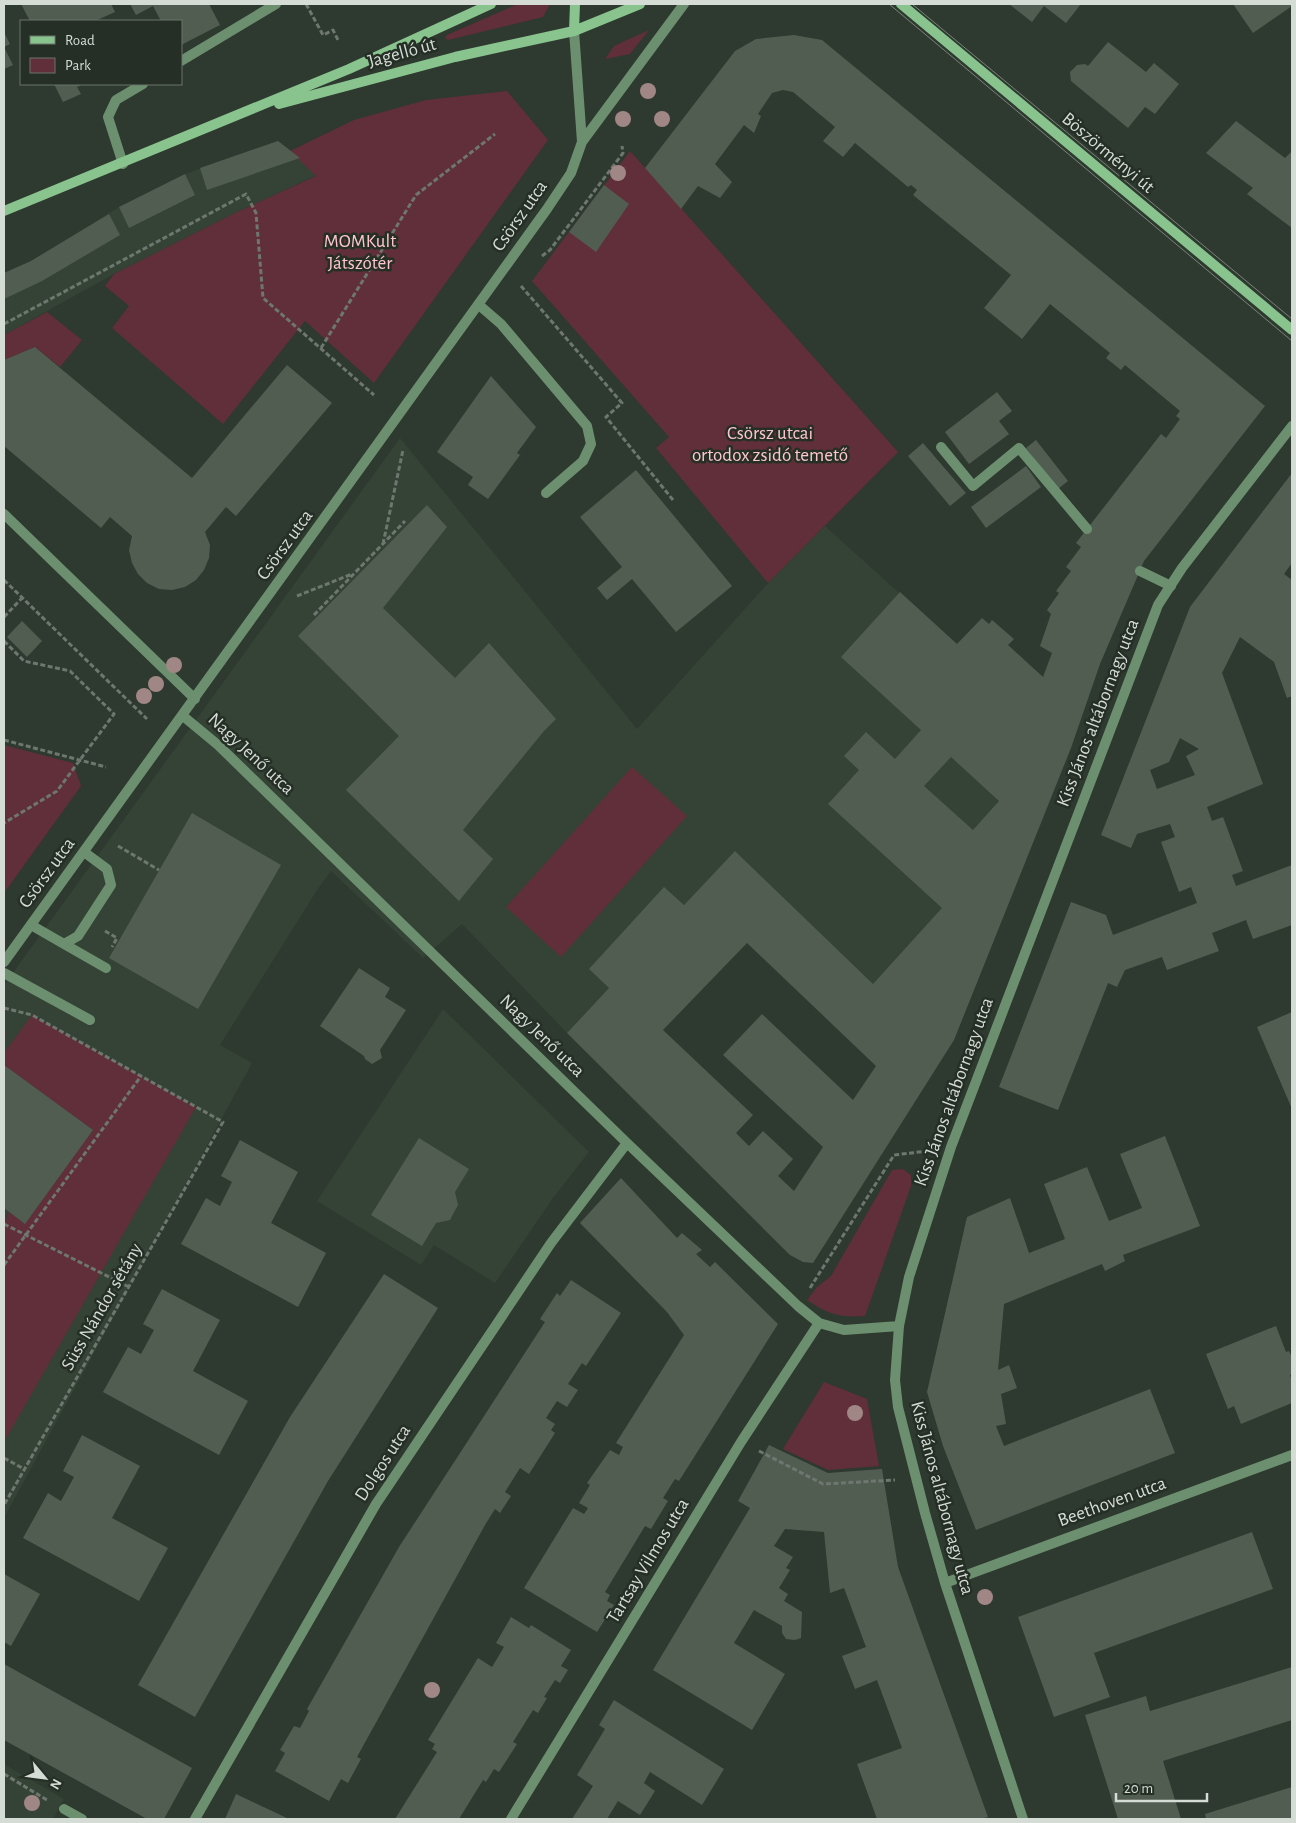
<svg xmlns="http://www.w3.org/2000/svg" width="1296" height="1823" font-family="'Alegreya Sans',sans-serif">
<style>
.built{fill:#344335}
.green{fill:#602f39}
.building{fill:#525d52;fill-rule:evenodd}
.lines{fill:none;stroke-linecap:round;stroke-linejoin:round}
.path{stroke:#6e776f;stroke-width:3;stroke-dasharray:5 2.5;stroke-linecap:butt}
.lane{stroke:#6c906f;stroke-width:10}
.street{stroke:#6c906f;stroke-width:10}
.secondary{stroke:#89c48e;stroke-width:10}
.tram{stroke:#7a837b;stroke-width:1}
.tree{fill:#a18686}
.labels{text-anchor:middle;dominant-baseline:central;stroke-width:5;stroke-linejoin:round;paint-order:stroke}
.street-label{font-size:19px;fill:#d5dcd6;stroke:#252f25}
.park-label{font-size:19px;fill:#ffc5cd;stroke:#252f25}
</style>
<rect width="100%" height="100%" fill="#2e392f"/>
<path class="built" d="M278,141L300,158L317,175L235,213L114,274L4,335V273L31,261L119,207L185,174Z
M400,438L637,729L768,583L825,526L1071,748L914,1024L735,851L684,905L664,888L609,988L567,1033L462,924L423,958L331,871L319,887L220,1045L252,1063L4,1518V985Z
M443,1009L589,1152L553,1198L495,1283L434,1245L421,1265L317,1201Z
M4,1764L64,1799L53,1819H4Z"/>
<path class="green" d="M518,4H550L543,17L448,40L445,38L447,35Z
M649,30L630,54L605,59L614,46Z
M507,91L548,140L374,383L305,321L223,424L112,328L129,306L105,286L114,274L235,213L316,176L290,151L354,120L426,100Z
M630,151L898,452L768,583L656,448L669,437L532,281Z
M47,312L82,340L60,367L35,347L4,360V335Z
M4,745L73,763L81,786L4,893Z
M632,767L687,816L561,957L506,907Z
M32,1015L196,1107L4,1442V1224L9,1212L25,1224L93,1130L4,1065V1053Z
M903,1169L911,1175V1186L865,1316C839,1318 828,1314 807,1300L817,1287L831,1276L892,1170Z
M824,1382L867,1399L879,1466L828,1470L783,1449Z"/>
<path class="building" d="M21,4H111L115,12L95,21H30Z
M130,4H209L220,25L181,45V21H161L153,6L136,15Z
M1009,4H1081L1066,23L1044,6L1032,22Z
M1233,4H1292V6L1253,33Z
M4,32L10,44L4,47L13,65L4,69Z
M794,35L822,40L1265,406L1144,561L1100,664L1071,748L954,1040L813,1263L803,1262L790,1255L567,1033L609,988L589,969L664,887L684,905L735,851L873,984L942,908L828,804L859,770L844,756L866,732L895,759L921,730L841,657L900,592L957,644L982,618L989,624L992,620L1014,639L1008,645L1043,677L1052,653L1040,646L1051,614L1047,610L1059,593L1056,591L1071,571L1066,567L1081,547L1076,543L1161,434L1166,438L1180,419L1176,416L1180,411L1125,365L1121,370L1106,358L1110,353L1050,304L1022,339L984,308L1011,275L913,195L917,190L911,185L908,187L855,143L843,157L823,141L835,127L793,92L783,90L772,93L758,114L761,116L754,133L744,125L715,164L732,182L720,198L698,186L681,209L645,168L735,51L756,39ZM951,757L999,801L973,830L924,786ZM747,943L876,1066L853,1100L762,1014L723,1055L823,1147L794,1191L778,1176L793,1159L763,1131L749,1146L736,1133L753,1115L663,1030Z
M1108,42L1146,72L1154,63L1179,84L1155,114L1145,107L1128,128L1071,81L1070,72L1077,65L1085,64L1088,66Z
M54,84H83L77,87L81,94L63,102Z
M1236,121L1285,158L1292,151V228L1247,194L1253,188L1206,153Z
M278,141L300,158L207,190L200,168Z
M185,174L195,195L129,228L119,207Z
M604,185L629,204L596,252L569,232Z
M109,214L120,235L42,281L4,299V273L31,261Z
M35,347L192,478L287,365L332,403L236,516L226,507L205,532L210,545L209,558L204,570L196,580L185,587L172,590L159,589L147,583L138,574L132,563L129,550L132,536L110,517L101,528L4,446V360Z
M491,376L536,427L517,453L520,455L488,499L468,485L473,477L437,452Z
M997,392L1012,411L999,421L1009,434L969,464L945,432Z
M1036,440L1068,481L1058,489L1026,448Z
M923,443L966,493L950,506L908,456Z
M1026,466L1041,487L986,528L971,507Z
M636,470L732,586L676,632L632,579L607,600L597,588L622,567L580,517Z
M1292,473V563L1284,574L1292,580V696L1287,698L1274,662L1240,637L1222,673L1263,784L1207,807L1212,821L1223,817L1243,871L1232,875L1236,886L1292,865V925L1253,939L1246,920L1212,933L1219,951L1167,970L1162,957L1125,970L1117,987L1108,983L1058,1110L999,1087L1071,902L1106,915L1113,935L1197,903L1191,887L1179,892L1161,842L1175,837L1170,824L1137,834L1131,848L1101,835L1190,607ZM1180,738L1199,749L1186,756L1195,775L1157,789L1150,770L1169,762Z
M427,505L447,527L383,608L455,678L489,643L556,719L544,731L463,830L493,859L459,901L346,790L399,736L298,636Z
M22,621L42,641L27,657L7,637Z
M192,813L281,865L198,1009L109,958Z
M359,968L390,988L385,997L406,1010L380,1050L382,1058L372,1064L365,1059L364,1056L320,1026Z
M1292,1012V1109L1257,1027Z
M4,1065L93,1130L25,1224L4,1208Z
M1165,1136L1200,1226L1123,1255L1125,1261L1105,1271L1102,1264L1004,1304L998,1370L1009,1365L1017,1388L1001,1394L1006,1424L996,1426L1004,1446L1150,1389L1175,1453L976,1530L943,1446L927,1392L967,1217L1010,1198L1029,1253L1065,1239L1044,1184L1087,1167L1109,1221L1142,1208L1120,1154Z
M419,1138L469,1169L455,1192L458,1205L450,1220L436,1223L422,1246L371,1215Z
M240,1140L298,1172L271,1223L326,1253L298,1307L181,1244L206,1198L220,1206L232,1182L221,1176Z
M621,1178L677,1238L682,1233L702,1250L696,1254L710,1267L715,1262L778,1324L679,1481L675,1479L663,1498L668,1501L651,1529L645,1526L605,1592L610,1595L607,1601L614,1605L597,1632L524,1588L573,1508L584,1514L588,1508L579,1503L590,1485L587,1483L610,1450L619,1455L623,1447L616,1443L684,1335L667,1312L580,1223Z
M384,1274L438,1308L328,1481L195,1717L138,1685L290,1417Z
M571,1280L621,1313L586,1366L582,1363L568,1384L578,1390L567,1407L557,1401L546,1418L555,1424L551,1430L555,1433L529,1474L520,1468L505,1492L511,1496L500,1513L495,1509L485,1525L357,1757L361,1759L348,1783L341,1779L329,1801L275,1771L285,1753L280,1750L294,1726L300,1728L309,1711L307,1709L399,1547L545,1322L540,1319L557,1293L560,1296Z
M162,1289L220,1320L193,1371L248,1401L219,1455L103,1392L128,1347L141,1354L154,1330L143,1324Z
M1276,1326L1286,1352L1289,1351L1292,1357V1374L1290,1375L1292,1381V1403L1241,1424L1234,1406L1228,1409L1206,1354Z
M82,1435L140,1466L112,1518L168,1548L139,1601L23,1538L48,1493L61,1501L74,1477L63,1471Z
M769,1445L828,1473L882,1469L898,1567L988,1817L981,1819H877L857,1764L902,1748L877,1680L855,1689L842,1656L866,1647L844,1588L830,1593L824,1532L785,1529L774,1546L793,1557L786,1568L790,1570L779,1588L788,1594L784,1601L802,1612L801,1638L795,1640L786,1639L782,1633V1626L754,1610L734,1643L785,1674L752,1730L653,1670L750,1508L738,1501Z
M1252,1532L1273,1589L1094,1653L1110,1697L1054,1717L1018,1617Z
M4,1574L40,1594L11,1646L4,1642Z
M511,1617L529,1628L531,1625L571,1650L561,1666L568,1670L560,1683L555,1680L544,1697L547,1698L538,1713L533,1710L513,1742L517,1744L499,1772L494,1769L486,1782L483,1780L459,1819H395L437,1752L432,1749L435,1744L428,1740L478,1658L492,1667L504,1647L496,1643Z
M4,1664L192,1768L164,1819H147L4,1740Z
M1292,1667V1720L1163,1761L1181,1819H1118L1085,1715L1146,1696L1150,1711Z
M614,1700L724,1769L702,1805L650,1772L644,1783L655,1791L640,1815L618,1801L607,1819H572L593,1786L577,1775L605,1729L599,1725Z
M1292,1787V1819H1206L1205,1814Z
M236,1794L289,1819H225Z"/>
<g class="lines">
<path class="path" d="M306,4L323,35L333,30L339,42
M542,256L550,250L623,153L622,146
M521,286L622,403L606,417L673,500
M4,324L246,194L256,213L263,298L374,395
M321,348L416,195L495,134
M383,544L403,450
M4,580L147,719
M297,596L352,574
M314,615L405,521
M4,617L22,598
M4,641L24,661L70,671L114,714L57,791L4,823
M4,740L106,767
M118,846L159,870
M105,931L117,938L112,947
M4,1008L32,1015L223,1122L4,1505
M4,1224L129,1287
M4,1265L141,1076
M810,1288L894,1155L928,1151
M759,1451L823,1484L895,1480
M4,1458L24,1469
M4,1774L47,1800"/>
<path class="lane" d="M181,61L276,4
M123,164L108,117L116,100L143,84
M479,305L501,324L587,426L591,444L583,461L546,493
M941,447L973,486L1019,448L1087,529
M4,514L195,699
M1140,571L1171,586
M31,925L64,944L78,936L111,885L107,869L84,852
M64,944L106,968
M4,973L90,1020"/>
<path class="street" d="M574,31L582,142
M183,716L218,745L627,1143L798,1306L819,1323L844,1330L899,1326
M4,962L547,209L571,173L582,142L684,4
M945,1583L1292,1455
M64,1809L82,1819
M195,1819L376,1504L551,1243L627,1143
M511,1819L741,1442L819,1323
M1023,1819L945,1583L925,1513L898,1407L895,1380L899,1326L909,1277L951,1147L1158,605L1182,568L1292,426"/>
<path class="secondary" d="M901,4L1292,330
M574,31L575,4
M279,104L455,57L574,31L640,4
M4,211L349,69L491,4"/>
<path class="tram" d="M889,4L1292,341
M912,4L1292,319"/>
</g>
<g class="tree">
<circle cx="648" cy="91" r="8"/>
<circle cx="623" cy="119" r="8"/>
<circle cx="662" cy="119" r="8"/>
<circle cx="618" cy="173" r="8"/>
<circle cx="174" cy="665" r="8"/>
<circle cx="156" cy="684" r="8"/>
<circle cx="144" cy="696" r="8"/>
<circle cx="855" cy="1413" r="8"/>
<circle cx="985" cy="1597" r="8"/>
<circle cx="432" cy="1690" r="8"/>
<circle cx="32" cy="1803" r="8"/>
</g>
<g class="labels">
<g class="street-label">
<text transform="translate(402 53) rotate(-15)">Jagelló út</text>
<text transform="translate(1108 153) rotate(40)">Böszörményi út</text>
<text transform="translate(520 216) rotate(-55)">Csörsz utca</text>
<text transform="translate(285 545) rotate(-54)">Csörsz utca</text>
<text transform="translate(1098 713) rotate(-69)">Kiss János altábornagy utca</text>
<text transform="translate(251 754) rotate(43)">Nagy Jenő utca</text>
<text transform="translate(47 873) rotate(-54)">Csörsz utca</text>
<text transform="translate(542 1036) rotate(44)">Nagy Jenő utca</text>
<text transform="translate(954 1092) rotate(-70)">Kiss János altábornagy utca</text>
<text transform="translate(102 1307) rotate(-60)">Süss Nándor sétány</text>
<text transform="translate(383 1463) rotate(-57)">Dolgos utca</text>
<text transform="translate(942 1498) rotate(75)">Kiss János altábornagy utca</text>
<text transform="translate(1112 1502) rotate(-20)">Beethoven utca</text>
<text transform="translate(648 1561) rotate(-59)">Tartsay Vilmos utca</text>
</g>
<g class="park-label">
<text x="360" y="241">MOMKult<tspan x="360" dy="22">Játszótér</tspan></text>
<text x="770" y="433">Csörsz utcai<tspan x="770" dy="22">ortodox zsidó temető</tspan></text>
</g>
</g>
<rect width="1296" height="1823" fill="none" stroke="#d5dcd6" stroke-width="10"/>
<rect x="20" y="20" width="162" height="65" fill="#252f25" stroke="#6b746c"/>
<rect x="30" y="36" width="25" height="8" fill="#89c48e" stroke="#6b746c"/>
<text x="65" y="45" font-size="15" fill="#d5dcd6">Road</text>
<rect x="30" y="58" width="25" height="15" fill="#602f39" stroke="#6b746c"/>
<text x="65" y="70" font-size="15" fill="#d5dcd6">Park</text>
<g transform="translate(45 1778) rotate(119)" stroke="#252f25" stroke-width="4" paint-order="stroke">
<path d="M0-4L9 19L0 12L-9 19Z" fill="#d5dcd6"/>
<text y="-8" font-size="14" font-weight="bold" text-anchor="middle" fill="#d5dcd6">N</text>
</g>
<path d="M1116 1793v8h91v-8" fill="none" stroke="#d5dcd6" stroke-width="2.5"/>
<text x="1124" y="1793" font-size="15" fill="#d5dcd6" stroke="#252f25" stroke-width="4" paint-order="stroke">20 m</text>
</svg>
